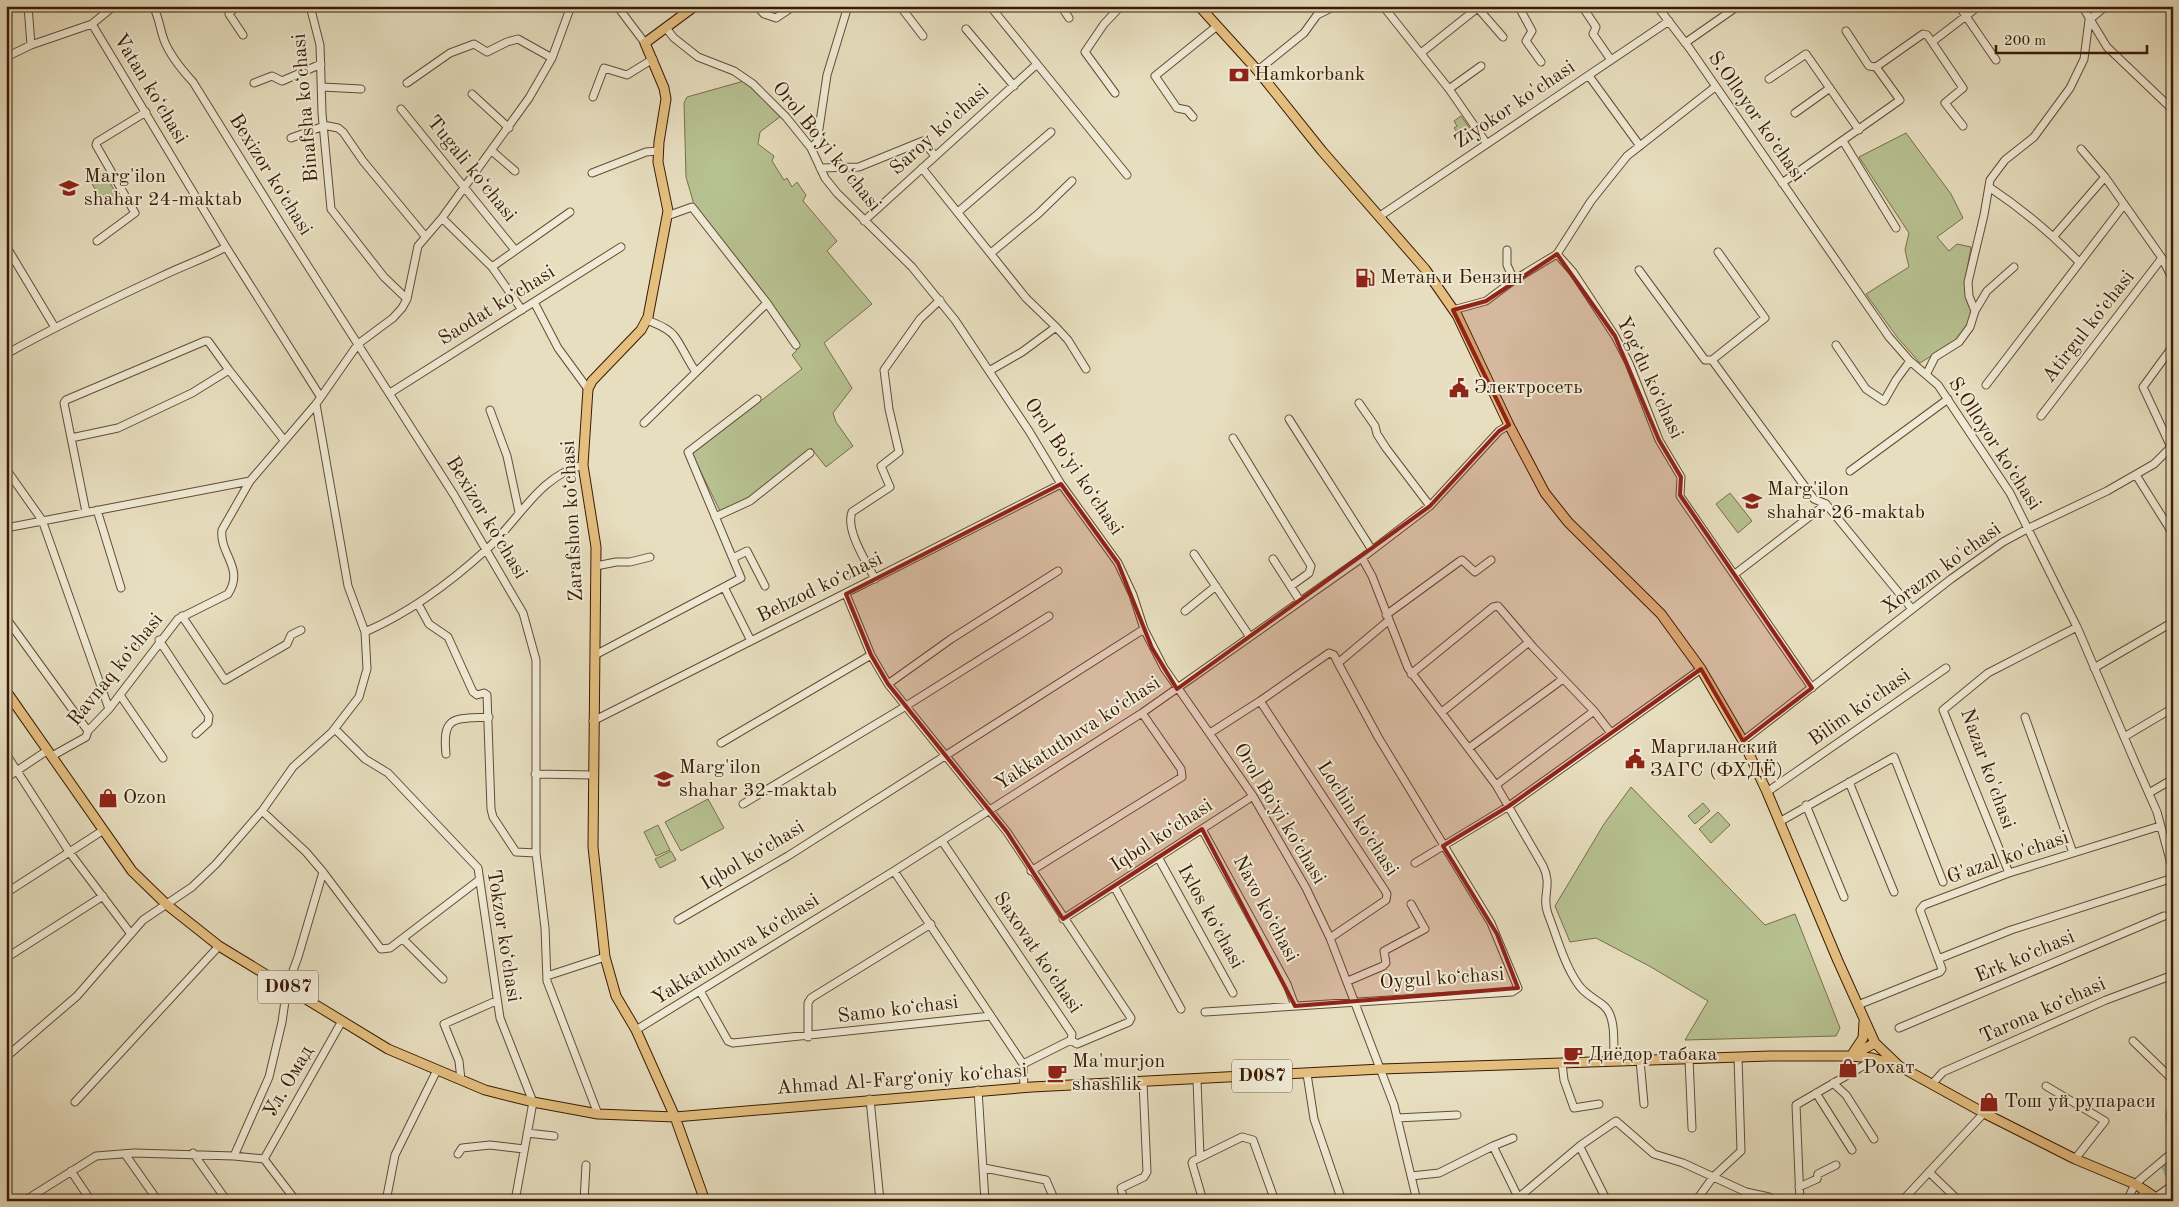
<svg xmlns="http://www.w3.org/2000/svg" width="2179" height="1207" font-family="'Old Standard TT',serif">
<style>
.green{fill:#b7c191;stroke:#786e4a}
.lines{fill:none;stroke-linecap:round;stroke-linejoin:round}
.river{stroke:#97bcb2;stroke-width:9}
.minor-casing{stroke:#654b33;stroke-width:9}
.major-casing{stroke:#3a1a04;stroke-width:11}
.minor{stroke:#efead5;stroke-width:7}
.major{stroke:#e4bf80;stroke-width:9}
.marked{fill:#8f2418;fill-opacity:0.2;stroke:#8f2418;stroke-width:4;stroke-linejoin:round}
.labels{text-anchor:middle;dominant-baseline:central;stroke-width:4;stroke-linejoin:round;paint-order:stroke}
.shield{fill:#efead5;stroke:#705843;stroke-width:1}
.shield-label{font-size:19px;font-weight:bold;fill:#3a1a04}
.poi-label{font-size:20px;fill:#3a1a04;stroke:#efead5;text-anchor:start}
.street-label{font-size:20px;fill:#3a1a04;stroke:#efead5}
</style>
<rect width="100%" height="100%" fill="#e7debf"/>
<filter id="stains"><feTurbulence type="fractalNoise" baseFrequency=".004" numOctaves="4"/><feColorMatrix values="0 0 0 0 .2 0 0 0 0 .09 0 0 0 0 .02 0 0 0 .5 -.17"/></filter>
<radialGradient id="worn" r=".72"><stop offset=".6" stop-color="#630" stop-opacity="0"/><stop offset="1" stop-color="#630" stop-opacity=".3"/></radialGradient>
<path class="green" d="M744,81L781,116L760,132L758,144L774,156L772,161L784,180L787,178L792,187L797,182L806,195L803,201L837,241L827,251L872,304L824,343L852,388L833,413L836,422L853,446L826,467L811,448L753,495L720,511L692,454L802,369L792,355L797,350L695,208L686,177L684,103L687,97Z
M1461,116L1471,130L1464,136L1460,130L1457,132L1454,128L1457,126L1454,121Z
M1906,133L1951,194L1963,218L1937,237L1949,251L1957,244L1971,247L1965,281L1973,313L1960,338L1920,363L1897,337L1866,294L1909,267L1905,250L1909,233L1859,157Z
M104,172L119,199L105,207L90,180Z
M1730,493L1752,521L1738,533L1716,504Z
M1631,787L1765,925L1795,914L1840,1028L1836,1036L1685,1040L1708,1001L1651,967L1596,938L1570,942L1555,906L1604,824Z
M708,799L724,828L681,851L665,822Z
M1703,803L1710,811L1695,824L1688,816Z
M1718,812L1730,825L1711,843L1699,829Z
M658,825L670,850L656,856L644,832Z
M671,851L676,860L660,868L655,859Z"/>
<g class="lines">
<path class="river" d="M2169,1156L2163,1160L2173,1183"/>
<defs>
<path id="minor" d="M28,6L31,45
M153,6C160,20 159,26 164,40C170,56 182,70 193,82L283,227L454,495L523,613L536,660V853L545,928L547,981L598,1114
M236,6L229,14L243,35
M310,6L320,45L322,113L331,209L384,277L407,299
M617,6L645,43
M757,6L764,14L776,18L794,6
M900,6L923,36
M990,6L1127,175
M1061,6L1069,18
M1383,6L1449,89L1487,144
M1476,6L1503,37
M1523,6L1520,9L1532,31L1526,41L1541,62
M1657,6L1690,49L1889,337L1910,361L1938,385L2010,493L2077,627L2134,760L2157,812L2173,871
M1959,6L1996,60
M2082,6L2107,47L2173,110
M1584,9L1596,27L1593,34L1611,60
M92,24L226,247L320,396
M666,28L674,38L698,57L734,71L753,84L786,117L811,148L825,178L837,193L912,267L955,320L1029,431L1061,484L1118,563L1133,595L1144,629L1164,668L1253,796L1306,888L1330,938L1394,1105L1417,1201
M966,29L1014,86
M1846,31L1869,66L1876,67
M1932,42L1963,88L1945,103L1963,126
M1685,43L1738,6
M1421,53L1480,6
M6,57L31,45L92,24L114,6
M1257,71L1304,33L1317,15L1331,8
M1589,76L1640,146
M1769,79L1806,54L1859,130
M254,83L272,76L282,81L321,64
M407,83L450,53L474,44L487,52L507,42L518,39L552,58
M322,87L361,89
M1449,89L1481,66
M1115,93L1085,52L1104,24L1121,6
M472,94L509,128
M593,97L604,68L627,75L653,59
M401,109L515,250
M1795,113L1830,88
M1193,117L1187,110L1177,108L1155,76L1217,26
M323,125L338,128L343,132L363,161L425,236
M291,138L324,126
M1843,141L1896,228
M811,148L817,142L827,75L848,6
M2081,149L2105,177L2162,258L2173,280
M492,151L515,171
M820,168L859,167L923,141L935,156
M922,168L1026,298L1056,327L1022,352L989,371
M592,173L646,152L658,151
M1782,183L1900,100L1876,67L1923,34L1927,35L1932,42L1979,6
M1989,187C2022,209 2051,233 2079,262
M958,212L1051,132
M667,216L692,207L767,303L796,345
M1380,216L1669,21
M442,218L492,267L522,310
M864,221L1037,64
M2054,236L2105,177
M97,241L135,213L96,145L97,142L146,112
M6,246L54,326
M1507,250V265L1514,280
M991,253L1038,214L1072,181
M1557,254L1573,272L1615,336L1629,363L1659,440L1681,477L1680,496L1812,688
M492,267L570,212
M1639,270L1705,360H1712L1765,318L1718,252
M534,302L558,348L588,389
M1453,310L1486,301L1514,280L1557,254L1591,201L1627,156L1715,87
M1975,311L1987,291L2014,267
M647,320C656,324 669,328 675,337C683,348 688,361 696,372
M1056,327L1068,340L1086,369
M1836,345L1866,389L1884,401L1896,380L1910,361
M6,354C57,326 108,301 160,277C182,266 204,259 226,247
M1712,360L1814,499L1826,504L1912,609
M1927,373L1935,357L1959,342L1970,327L1975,311L1969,296L1968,282L1984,215L1990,180L2005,160L2034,137L2070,88L2084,59L2089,20L2106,6
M1986,385L2123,206
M390,393L621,247
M1359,403L1375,426L1377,434L1386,448L1430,506
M490,410L507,456L519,512
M2041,416L2162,258
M1289,419L1372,550
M644,423L767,303
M71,438L118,428L192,393L229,370L284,440
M1233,438L1311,566L1309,573L1291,586
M2171,447L2143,387L2173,346
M6,469L42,520L109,709
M1850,471L1948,399
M2136,475L2173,534
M97,510L121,588
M86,512L64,403L66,400L205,341H208L229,370
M715,517L750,501L810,453
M6,528L250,481L316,404L358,344L393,318L402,308L407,299L418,246L442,218L529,98L552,58L571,6
M1194,554L1250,637
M733,558L747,551L765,586
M1362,558L1372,576L1408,668L1496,785L1543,866C1553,886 1541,896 1548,914C1557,937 1564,964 1578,984C1585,995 1595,998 1604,1006C1617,1017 1613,1046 1614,1061
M1273,559L1300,601
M596,566L616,562H630L650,557
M1735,574L1826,504
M875,579C867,563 845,530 852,512L890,487L881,466L899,452L889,409L884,370L920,319L940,300
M724,587L751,641
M846,594L871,655L888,684L1007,832L1131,1018L1129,1022L1077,1044L1071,1040
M418,604L429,624L448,637L473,692L477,695L484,693L487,695L491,809L493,817L516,852L536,853
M1185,611L1216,586
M1386,615L1460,561L1462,560L1475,572L1491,560
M182,616L225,680L287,644L291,635L301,630
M6,618L88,731
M365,632C411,612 451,582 487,549C519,520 539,476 583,465
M159,640L209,716L208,723L196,734
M595,655L741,578L688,452L757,399
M2094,668L2173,622
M1411,674L1493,607L1498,606L1533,647L1594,711L1611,733
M888,684L951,639L1058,571
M120,695L163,758
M1260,701L1329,653L1334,655L1338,663
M1442,712L1529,642
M2025,717L2073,853
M593,721L1061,484
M335,729L365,759L388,773L478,868L500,1018L533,1102L515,1201
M1210,733L1260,701L1384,889L1387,894L1386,900L1330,938
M2124,737L2173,708
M1743,741L1951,579L2003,542L2029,528L2107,491L2154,464L2173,445
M721,743L871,655
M1469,748L1563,679
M6,754L70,853L131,934
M446,754C442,715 454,719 489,717
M52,756L86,737L88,731L109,709L178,619L228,594C245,568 219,554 222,530L250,481
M535,774L593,775
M6,778L48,750
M1849,782L1894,892
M1496,785L1594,711
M1767,792L1946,668
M2149,793L2173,779
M743,804L906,706L1049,616
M1806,805L1844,897
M262,811L306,852L323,872L381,949L390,948L479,880
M1781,821L1894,757L1943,882
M1202,829L1287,984L1295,1006
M942,841L1072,1034L1071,1040L1023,1064
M1158,857L1233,993
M1415,863L1509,806L1701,669
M894,871L1023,1064L1024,1088
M1031,871L1182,777L1181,769L1142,713
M2009,873L1943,710L1988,673L2077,627
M1114,886L1181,1009
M6,893L102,831
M1063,919L1253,796
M678,920L788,856L1144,629
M403,939L443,979
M6,958L103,896
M1938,959L2011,930L2173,878
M547,976L605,957
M1348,981L1383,966L1386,963L1384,951L1425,929L1411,904
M700,991L728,1041L733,1043L991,1016
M1858,1005L1940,972L1942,969L1920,910L1924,905L2009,873L2160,826
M1205,1012L1512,992L1518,988L1491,923L1378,737L1338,663L1388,621
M1899,1028L2164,916
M636,1030L894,871L1142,713L1362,558L1430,506L1499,431L1509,425
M808,1037V1003L811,998L931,924
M2133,1041L2173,1080
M6,1057L77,996L143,920L192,887L216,864L262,811L293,767L332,732L359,697L367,669L365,632L348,586L316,404
M1689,1059L1692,1128
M1640,1060L1644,1104
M1562,1063L1564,1080L1574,1108L1599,1104
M1307,1074L1314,1119L1342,1201
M461,1080L459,1061L444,1024L496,1001
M1197,1080L1200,1157
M1833,1083L1846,1095L1874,1139
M1932,1084L1943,1072L2106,1000L2173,975
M2046,1086L2105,1121L2075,1159
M978,1090L985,1201
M1816,1093L1852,1150
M870,1099L880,1201
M2173,1101L2170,1117L2173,1129
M75,1102L219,946
M1397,1118L1457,1115
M527,1133L554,1136
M1493,1146L1513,1138
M1580,1147L1607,1201
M193,1153L227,1201
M125,1154L158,1201
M458,1154L462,1148L490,1145L524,1149
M264,1159L342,1021
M984,1168L1046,1180L1055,1201
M71,1171L91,1201
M1929,1172L1959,1201
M1411,1176L1439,1173L1493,1146L1520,1201
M1799,1187L1817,1179L1818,1174L1836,1165
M2156,1197L2173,1185
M1518,1198L1581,1145L1616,1121L1654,1154L1683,1163L1746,1192L1769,1197L1773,1201
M24,1201L96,1156L134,1153L234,1156
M296,1201L264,1159L234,1156L269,1077L282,1022L287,987L298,957L323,872
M386,1201L395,1155L437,1070
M584,1201L586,1165
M1124,1201L1121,1188L1144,1177L1147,1172L1143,1082
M1203,1201L1192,1163L1193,1161L1242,1137L1253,1140L1275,1201
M1368,1201L1416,1198
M1696,1201L1713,1177L1741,1151L1738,1057
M1800,1201L1796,1105L1875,1059
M1902,1201L1984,1113
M2127,1201L2135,1184L2173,1152
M2138,1201L2146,1190"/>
<path id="major" d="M695,6L645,43L664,88L666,99L659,142L658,162L668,211L648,317L641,330L592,381L588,389L583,465L596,547L593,847L605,957L616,996L636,1030L675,1117L705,1201
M1199,6L1258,71L1322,151L1425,269L1457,315L1509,425L1545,493L1568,522L1661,614L1701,669L1743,741L1767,792L1838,961L1875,1043L1899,1066L1984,1113L2075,1159L2135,1184L2161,1201
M6,691L132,871L166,904L219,946L388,1049L485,1090L533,1102L598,1114L675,1117L1032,1087L1381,1069L1770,1056H1851L1875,1043
M1864,1022L1863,1038L1851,1056L1872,1058L1896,1065"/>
</defs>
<use href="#minor" class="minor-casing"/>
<use href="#major" class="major-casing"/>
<use href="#minor" class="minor"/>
<use href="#major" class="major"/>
</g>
<path class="marked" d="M1557,254L1615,336L1659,440L1681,477L1680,495L1812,688L1743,741L1701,669L1509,806L1443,846L1497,934L1518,988L1295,1006L1202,829L1063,919L1007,832L888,684L871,655L846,594L1061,484L1118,563L1152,648L1177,689L1430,506L1499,431L1509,425L1453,310L1486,301Z"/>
<defs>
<symbol id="bank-bare" viewBox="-9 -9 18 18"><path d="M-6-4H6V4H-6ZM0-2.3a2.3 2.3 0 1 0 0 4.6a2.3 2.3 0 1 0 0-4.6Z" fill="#8f2418" stroke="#efead5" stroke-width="2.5" paint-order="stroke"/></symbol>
<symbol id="school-bare" viewBox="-9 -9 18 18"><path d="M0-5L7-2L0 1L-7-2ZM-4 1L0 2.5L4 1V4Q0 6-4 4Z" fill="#8f2418" stroke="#efead5" stroke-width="2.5" paint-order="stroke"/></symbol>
<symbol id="fuel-bare" viewBox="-9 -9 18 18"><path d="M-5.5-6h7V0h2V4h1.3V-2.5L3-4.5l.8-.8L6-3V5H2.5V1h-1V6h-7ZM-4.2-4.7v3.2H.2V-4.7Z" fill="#8f2418" stroke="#efead5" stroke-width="2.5" paint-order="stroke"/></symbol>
<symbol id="civic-bare" viewBox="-9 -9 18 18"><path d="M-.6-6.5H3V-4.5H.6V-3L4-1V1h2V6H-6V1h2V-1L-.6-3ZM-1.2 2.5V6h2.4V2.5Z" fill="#8f2418" stroke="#efead5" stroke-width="2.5" paint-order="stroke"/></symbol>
<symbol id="shop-bare" viewBox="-9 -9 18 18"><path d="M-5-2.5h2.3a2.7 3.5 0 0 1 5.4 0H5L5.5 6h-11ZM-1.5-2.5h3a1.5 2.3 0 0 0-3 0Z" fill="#8f2418" stroke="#efead5" stroke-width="2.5" paint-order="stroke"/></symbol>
<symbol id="cafe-bare" viewBox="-9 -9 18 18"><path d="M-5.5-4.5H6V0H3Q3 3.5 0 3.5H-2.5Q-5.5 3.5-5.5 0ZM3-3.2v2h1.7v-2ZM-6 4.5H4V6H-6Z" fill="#8f2418" stroke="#efead5" stroke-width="2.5" paint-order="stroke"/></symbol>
</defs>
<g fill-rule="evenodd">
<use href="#bank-bare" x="1225" y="61" width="28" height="28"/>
<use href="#school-bare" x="55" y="174" width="28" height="28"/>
<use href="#fuel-bare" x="1351" y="264" width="28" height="28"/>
<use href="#civic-bare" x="1445" y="374" width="28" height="28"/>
<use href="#school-bare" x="1738" y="487" width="28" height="28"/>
<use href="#civic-bare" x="1621" y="745" width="28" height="28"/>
<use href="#school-bare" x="650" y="765" width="28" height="28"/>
<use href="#shop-bare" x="94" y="784" width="28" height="28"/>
<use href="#cafe-bare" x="1559" y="1041" width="28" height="28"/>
<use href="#shop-bare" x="1834" y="1054" width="28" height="28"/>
<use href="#cafe-bare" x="1043" y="1059" width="28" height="28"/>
<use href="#shop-bare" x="1975" y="1088" width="28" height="28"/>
</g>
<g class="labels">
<g class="shield">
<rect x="258" y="970.5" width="60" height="33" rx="4"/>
<rect x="1232" y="1059.5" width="60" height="33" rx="4"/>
</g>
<g class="shield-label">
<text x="288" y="987">D087</text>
<text x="1262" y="1076">D087</text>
</g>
<g class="poi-label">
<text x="1254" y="75">Hamkorbank</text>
<text x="84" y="177">Marg'ilon<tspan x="84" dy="23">shahar 24-maktab</tspan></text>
<text x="1380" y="278">Метан и Бензин</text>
<text x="1474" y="388">Электросеть</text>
<text x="1767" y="490">Marg'ilon<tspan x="1767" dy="23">shahar 26-maktab</tspan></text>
<text x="1650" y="748">Маргиланский<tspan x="1650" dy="23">ЗАГС (ФХДЁ)</tspan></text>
<text x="679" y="768">Marg'ilon<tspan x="679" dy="23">shahar 32-maktab</tspan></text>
<text x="123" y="798">Ozon</text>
<text x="1588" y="1055">Диёдор табака</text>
<text x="1072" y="1062">Ma'murjon<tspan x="1072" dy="23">shashlik</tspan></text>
<text x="1863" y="1068">Рохат</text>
<text x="2004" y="1102">Тош уй рупараси</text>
</g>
<g class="street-label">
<text transform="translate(150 89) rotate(59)">Vatan koʻchasi</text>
<text transform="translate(1515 105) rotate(-34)">Ziyokor ko'chasi</text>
<text transform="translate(306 108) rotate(-95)">Binafsha koʻchasi</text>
<text transform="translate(1756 117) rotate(55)">S.Olloyor koʻchasi</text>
<text transform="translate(940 130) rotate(-42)">Saroy ko'chasi</text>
<text transform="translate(826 147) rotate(51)">Orol Boʻyi koʻchasi</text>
<text transform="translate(471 169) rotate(51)">Tugali koʻchasi</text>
<text transform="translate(270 175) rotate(58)">Bexizor koʻchasi</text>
<text transform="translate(497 306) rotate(-32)">Saodat koʻchasi</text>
<text transform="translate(2089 327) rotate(-52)">Atirgul koʻchasi</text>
<text transform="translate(1649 378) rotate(65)">Yogʻdu koʻchasi</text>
<text transform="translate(1994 444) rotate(57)">S.Olloyor koʻchasi</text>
<text transform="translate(1073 467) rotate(56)">Orol Boʻyi koʻchasi</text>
<text transform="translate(486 518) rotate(59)">Bexizor koʻchasi</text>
<text transform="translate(573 521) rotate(-93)">Zarafshon koʻchasi</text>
<text transform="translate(1942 569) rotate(-36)">Xorazm ko'chasi</text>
<text transform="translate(820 588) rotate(-26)">Behzod koʻchasi</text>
<text transform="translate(116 670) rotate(-51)">Ravnaq koʻchasi</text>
<text transform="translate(1860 708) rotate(-35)">Bilim koʻchasi</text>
<text transform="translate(1078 734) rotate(-33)">Yakkatutbuva koʻchasi</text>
<text transform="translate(1987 769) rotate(70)">Nazar ko'chasi</text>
<text transform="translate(1279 814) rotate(59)">Orol Boʻyi koʻchasi</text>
<text transform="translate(1357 819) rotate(57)">Lochin koʻchasi</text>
<text transform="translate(1162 836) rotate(-33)">Iqbol koʻchasi</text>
<text transform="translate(753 856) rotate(-31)">Iqbol koʻchasi</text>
<text transform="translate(2008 858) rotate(-19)">G'azal ko'chasi</text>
<text transform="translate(1265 909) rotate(62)">Navo koʻchasi</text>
<text transform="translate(1210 917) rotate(61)">Ixlos koʻchasi</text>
<text transform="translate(503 936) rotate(81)">Tokzor koʻchasi</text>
<text transform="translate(736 950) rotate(-32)">Yakkatutbuva koʻchasi</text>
<text transform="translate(1037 953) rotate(56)">Saxovat koʻchasi</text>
<text transform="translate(2025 957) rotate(-23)">Erk koʻchasi</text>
<text transform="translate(1442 979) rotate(-4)">Oygul koʻchasi</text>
<text transform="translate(898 1010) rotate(-7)">Samo koʻchasi</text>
<text transform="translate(2043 1011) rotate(-24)">Tarona koʻchasi</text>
<text transform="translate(902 1080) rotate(-4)">Ahmad Al-Fargʻoniy koʻchasi</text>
<text transform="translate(289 1082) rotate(-60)">Ул. Омад</text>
</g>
</g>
<rect width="2179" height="1207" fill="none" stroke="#e7debf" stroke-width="25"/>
<rect x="8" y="8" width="2164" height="1192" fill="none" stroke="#3a1a04" stroke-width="2.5"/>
<rect x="12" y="12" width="2154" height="1182" fill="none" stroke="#3a1a04"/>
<path d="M1996 45v8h151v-8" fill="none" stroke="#3a1a04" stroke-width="2.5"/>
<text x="2004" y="45" font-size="15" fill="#3a1a04" stroke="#efead5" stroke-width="4" paint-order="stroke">200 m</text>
<rect width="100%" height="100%" filter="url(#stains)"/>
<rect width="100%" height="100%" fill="url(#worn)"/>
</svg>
